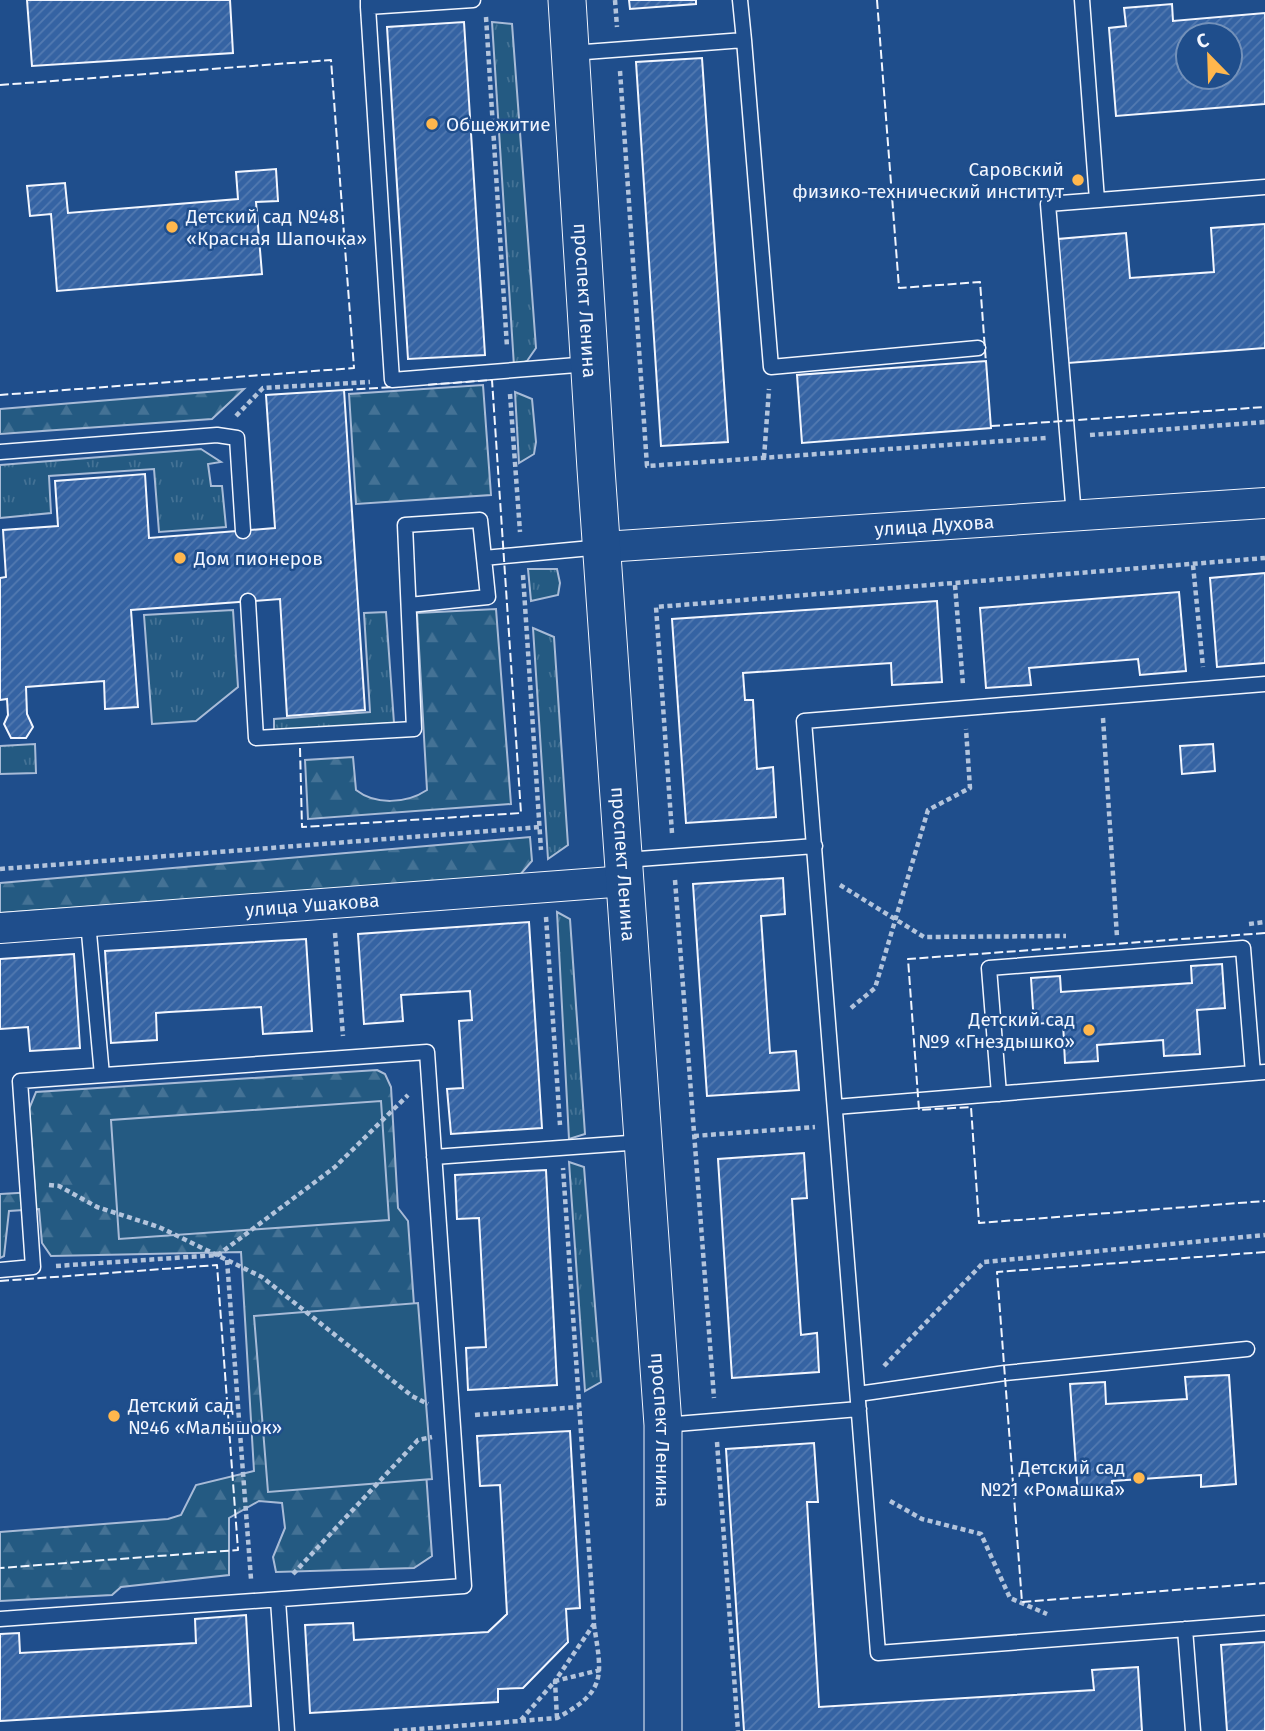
<svg xmlns="http://www.w3.org/2000/svg" width="1265" height="1731" font-family="'Fira Sans',sans-serif">
<style>
.grass{fill:url(#grass-tufts);stroke:#a8bbd7;stroke-width:2}
.forest{fill:url(#forest-firs);stroke:#a8bbd7;stroke-width:2}
.park{fill:#245a82;stroke:#a8bbd7;stroke-width:2}
.building{fill:url(#building-hatch);stroke:#f2f6ff;stroke-width:2;fill-rule:evenodd}
.lines{fill:none;stroke-linecap:round;stroke-linejoin:round}
.service-casing{stroke:#f2f6ff;stroke-width:17}
.minor-casing{stroke:#f2f6ff;stroke-width:32}
.tertiary-casing{stroke:#f2f6ff;stroke-width:39}
.path{stroke:#b3c4dc;stroke-width:4.5;stroke-dasharray:5 3.5;stroke-linecap:butt}
.service{stroke:#1f4e8c;stroke-width:14}
.minor{stroke:#1f4e8c;stroke-width:30}
.tertiary{stroke:#1f4e8c;stroke-width:37}
.fence{stroke:#f2f6ff;stroke-width:2;stroke-dasharray:9 3.5;stroke-linecap:butt}
.poi-dot{fill:#ffb74d;stroke:#1f4e8c;stroke-width:2.5}
.labels{text-anchor:middle;dominant-baseline:central;stroke-width:5;stroke-linejoin:round;paint-order:stroke}
.poi-label{font-size:19px;fill:#f2f6ff;stroke:#1f4e8c;text-anchor:start}
.street-label{font-size:19px;fill:#f2f6ff;stroke:#1f4e8c}
</style>
<defs>
<pattern id="grass-tufts" width="24" height="20" patternUnits="userSpaceOnUse" patternTransform="scale(1.75)"><rect width="24" height="20" fill="#245a82"/><path d="M3 7l-1-3M5 7V3M7 7l1-3M15 17l-1-3M17 17v-4M19 17l1-3" fill="none" stroke="#447295"/></pattern>
<pattern id="forest-firs" width="22" height="20" patternUnits="userSpaceOnUse" patternTransform="scale(1.75)"><rect width="22" height="20" fill="#245a82"/><path d="M5 1l3.5 6h-7zM16 11l3.5 6h-7z" fill="#447295"/></pattern>
<pattern id="building-hatch" width="6" height="6" patternUnits="userSpaceOnUse" patternTransform="scale(1.75)"><rect width="6" height="6" fill="#3563a3"/><path d="M-1 1l2-2M0 6l6-6M5 7l2-2" fill="none" stroke="#537ab1"/></pattern>
</defs>
<rect width="100%" height="100%" fill="#1f4e8c"/>
<path class="grass" d="M492,22L512,24L536,348L527,361L514,366Z
M515,392L532,399L536,442L534,454L519,463Z
M201,449L221,462L208,464L211,486H222L226,527L159,532L154,469L49,476L51,513L0,518V465Z
M528,569H557L560,583L558,595L531,601Z
M233,610L238,687L196,721L152,724L144,615Z
M386,612L394,723L274,732V719L370,712L364,613Z
M533,628L554,637L568,845L548,859Z
M35,744L36,773L0,774V746Z
M557,912L570,919L585,1134L569,1139Z
M569,1162L584,1167L601,1382L585,1391Z"/>
<path class="forest" d="M483,385L491,495L356,504L349,394Z
M244,389L212,419L0,434V409Z
M496,609L511,804L308,819L305,760L353,757L356,790C375,805 406,804 427,790L417,613Z
M530,837L532,861L519,876L0,913V883Z
M377,1070L385,1074L391,1087L398,1208L408,1221L432,1556L414,1568L276,1572L273,1557L285,1528L282,1503L259,1501L229,1518V1575L121,1587L112,1595L0,1601V1532L168,1519L181,1515L196,1485L254,1471L241,1252L51,1256L42,1243L39,1209L9,1211L4,1256L0,1258V1194L35,1192L29,1109L36,1092Z"/>
<path class="park" d="M381,1101L389,1220L119,1239L111,1120Z
M418,1303L432,1479L268,1492L254,1316Z"/>
<path class="building" d="M27,0H230L233,53L32,66Z
M629,0H696V4L630,9Z
M1172,4L1173,21L1265,13V104L1116,116L1109,28L1126,26L1124,8ZM1188,35H1230V77H1188Z
M464,22L485,355L408,359L387,27Z
M702,58L728,442L661,446L636,62Z
M276,169L278,201L256,202L262,274L57,291L51,214L30,216L27,186L65,183L68,213L238,199L236,172Z
M1265,224V348L1068,363L1058,239L1126,233L1130,278L1214,272L1211,228Z
M986,361L991,428L802,443L797,375Z
M344,390L365,710L287,716L280,599L131,610L138,707L105,709L104,681L26,687L27,714L33,727L26,738H11L4,724L8,715L7,699L0,700V578L6,577L3,530L58,526L55,481L145,474L149,538L275,528L266,395Z
M1265,573V663L1217,667L1210,578Z
M1179,592L1186,671L1140,675L1138,659L1029,668L1031,685L986,688L980,608Z
M937,601L942,682L892,685L891,663L743,673L745,700H753L757,769L773,767L776,817L686,823L672,619Z
M1213,744L1215,771L1182,774L1180,746Z
M783,878L785,914L761,916L770,1053L796,1051L799,1090L707,1096L693,884Z
M529,922L542,1128L451,1134L447,1089L463,1088L459,1021L472,1020L470,991L401,995L403,1021L364,1024L358,934Z
M306,939L312,1031L263,1034L261,1007L169,1012L156,1013L157,1040L111,1043L105,951Z
M74,954L80,1048L30,1051L28,1027L0,1029V959Z
M1222,964L1225,1008L1197,1010L1200,1054L1164,1056L1163,1040L1097,1045L1098,1061L1065,1063L1063,1022L1034,1024L1031,978L1060,976L1061,992L1192,983L1191,966Z
M804,1153L807,1198L792,1199L801,1335L817,1333L819,1372L732,1378L718,1159Z
M546,1170L557,1385L468,1390L466,1348L486,1347L479,1218L457,1219L455,1175Z
M1229,1375L1236,1484L1201,1487V1475L1112,1481L1113,1493L1078,1496L1070,1384L1105,1382L1106,1404L1187,1399L1185,1377Z
M570,1431L580,1608L566,1609L568,1642L523,1688L498,1689V1702L310,1713L305,1625L353,1623L354,1640L488,1632L507,1614L500,1485L480,1486L477,1436Z
M814,1443L818,1502H807L819,1707L1094,1690L1092,1670L1138,1667L1142,1731H744L726,1449Z
M246,1615L251,1706L0,1721V1634L19,1633L20,1653L196,1643L195,1619Z
M1265,1642V1731H1227L1221,1645Z"/>
<g class="lines">
<defs>
<path id="service" d="M368,0V7L473,0
M1082,0L1097,200
M368,7L392,380L589,364
M744,40L771,367L978,348
M572,53L744,40L740,0
M0,452L217,435L237,438L243,531
M1074,516L1048,204L1265,187
M248,601L256,738L414,729L405,525L480,520L484,558L602,547
M409,605L488,597L484,558
M1265,684L804,721L878,1653L1265,1623
M625,860L815,846
M88,922L102,1075
M999,1094L989,968L1243,948L1253,1073
M835,1107L1265,1072
M434,1157L642,1142
M0,1270L33,1267L20,1081L427,1052L464,1586L0,1619
M858,1394L1005,1373L1247,1349
M664,1425L859,1409
M278,1600L287,1731
M1185,1629L1193,1731"/>
<g id="minor">
<path id="s1" d="M604,547L1265,503"/>
<path id="s2" d="M0,928L626,881"/>
</g>
<g id="tertiary">
<path id="s3" d="M567,0L596,469L663,1425V1731"/>
</g>
</defs>
<use href="#service" class="service-casing"/>
<use href="#minor" class="minor-casing"/>
<use href="#tertiary" class="tertiary-casing"/>
<path class="path" d="M615,0L617,27
M486,17L507,347
M620,71L647,466L1046,438
M510,394L520,532
M236,416L263,388L370,382
M1090,435L1265,422
M764,458L769,389
M1193,565L1203,667
M523,575L541,850
M955,585L963,685
M1103,718L1117,937
M672,833L656,607L1265,558
M0,869L540,827
M675,880L714,1398
M840,885L924,937L1066,936
M546,917L560,1125
M1249,924L1265,922
M335,933L343,1036
M851,1008L875,988L928,810L970,788L966,729
M694,1136L815,1127
M49,1185L59,1186L97,1207L159,1227L262,1277L412,1396L428,1404
M227,1260L251,1579
M56,1266L218,1255L335,1167L408,1095
M884,1366L984,1262L1265,1235
M475,1415L579,1407
M717,1442L738,1731
M890,1501L922,1519L981,1534L1010,1598L1047,1614
M293,1574L418,1440L432,1437
M557,1718L555,1681L594,1624L563,1168
M521,1720L555,1681L600,1670
M394,1731L557,1718C607,1691 602,1676 594,1625"/>
<use href="#service" class="service"/>
<use href="#minor" class="minor"/>
<use href="#tertiary" class="tertiary"/>
<path class="fence" d="M877,0L899,288L980,282L986,363
M0,85L331,60L354,368L0,395
M344,390L393,387
M991,426L1265,407
M300,748L302,827L521,813L492,380L425,385
M1265,933L908,959L919,1110L971,1107L979,1223L1265,1201
M1265,1252L997,1272L1022,1602L1265,1583
M0,1281L217,1265L238,1550L0,1568"/>
</g>
<g class="poi-dot">
<circle cx="432" cy="124" r="7"/>
<circle cx="1078" cy="180" r="7"/>
<circle cx="172" cy="227" r="7"/>
<circle cx="180" cy="558" r="7"/>
<circle cx="1089" cy="1030" r="7"/>
<circle cx="114" cy="1416" r="7"/>
<circle cx="1139" cy="1478" r="7"/>
</g>
<g class="labels">
<g class="poi-label">
<text x="446" y="124">Общежитие</text>
<text x="1064" y="169" text-anchor="end">Саровский<tspan x="1064" dy="22">физико-технический институт</tspan></text>
<text x="186" y="216">Детский сад №48<tspan x="186" dy="22">«Красная Шапочка»</tspan></text>
<text x="194" y="558">Дом пионеров</text>
<text x="1075" y="1019" text-anchor="end">Детский сад<tspan x="1075" dy="22">№9 «Гнездышко»</tspan></text>
<text x="128" y="1405">Детский сад<tspan x="128" dy="22">№46 «Малышок»</tspan></text>
<text x="1125" y="1467" text-anchor="end">Детский сад<tspan x="1125" dy="22">№21 «Ромашка»</tspan></text>
</g>
<g class="street-label">
<text stroke="none"><textPath href="#s3" startOffset="301">проспект Ленина</textPath></text>
<text stroke="none"><textPath href="#s1" startOffset="331">улица Духова</textPath></text>
<text stroke="none"><textPath href="#s3" startOffset="866">проспект Ленина</textPath></text>
<text stroke="none"><textPath href="#s2" startOffset="313">улица Ушакова</textPath></text>
<text stroke="none"><textPath href="#s3" startOffset="1433">проспект Ленина</textPath></text>
</g>
</g>
<g transform="translate(1209 56) rotate(337)"><circle r="33" fill="#1f4e8c" stroke="#7391ba" stroke-width="2"/>
<path d="M0-5L12 26L0 18L-12 26Z" fill="#ffb74d"/>
<text y="-10" font-size="19" font-weight="bold" text-anchor="middle" fill="#f2f6ff">С</text>
</g>
</svg>
